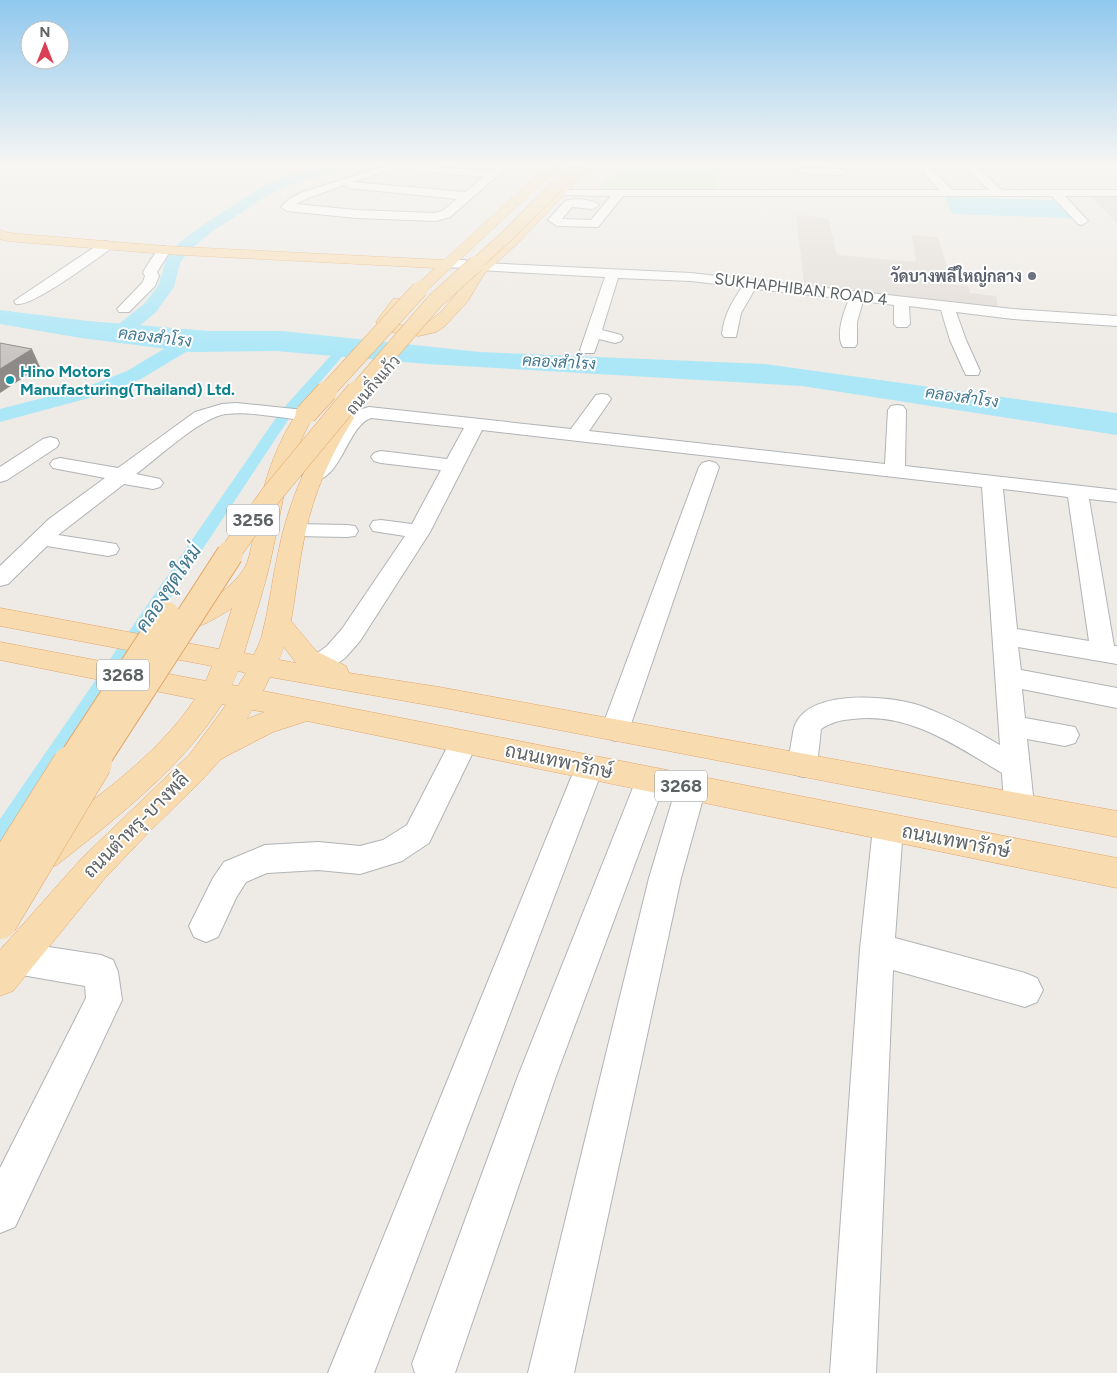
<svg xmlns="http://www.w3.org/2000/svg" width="1117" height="1373" font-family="Figtree,Sarabun,sans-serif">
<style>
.education{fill:#e1dbd6}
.green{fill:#cbe3c4}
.water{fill:#ace7f7}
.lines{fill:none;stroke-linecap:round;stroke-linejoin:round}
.canal{fill:#ace7f7;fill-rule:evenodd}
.river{fill:#ace7f7;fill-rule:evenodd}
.minor-casing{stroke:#b0b4b6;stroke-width:2}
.major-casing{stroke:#e5a567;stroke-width:1}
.minor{fill:#fff;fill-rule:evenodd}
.major{fill:#f8dcb0;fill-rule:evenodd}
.major-bridge-far4-casing{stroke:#e5a567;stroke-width:13;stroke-linecap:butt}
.major-bridge-far3-casing{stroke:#e5a567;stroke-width:17;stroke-linecap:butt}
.major-bridge-far2-casing{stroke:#e5a567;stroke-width:22;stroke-linecap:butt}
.major-bridge-far1-casing{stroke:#e5a567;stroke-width:28;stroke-linecap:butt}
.major-bridge-casing{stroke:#e5a567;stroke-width:35;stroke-linecap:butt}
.major-bridge-far4{stroke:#f8dcb0;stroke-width:12}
.major-bridge-far3{stroke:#f8dcb0;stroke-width:16}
.major-bridge-far2{stroke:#f8dcb0;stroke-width:21}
.major-bridge-far1{stroke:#f8dcb0;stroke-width:26}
.major-bridge{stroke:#f8dcb0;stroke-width:34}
.shaded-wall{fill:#8d8a88}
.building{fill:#c9c5c2;stroke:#8d8a88}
.worship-dot{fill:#6b7280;stroke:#fff;stroke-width:2}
.culture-dot{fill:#0f9aa8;stroke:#fff;stroke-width:2}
.labels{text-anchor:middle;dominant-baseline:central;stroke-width:4;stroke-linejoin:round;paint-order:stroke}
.far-worship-label{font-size:16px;font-weight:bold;fill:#5b616d;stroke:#fff;text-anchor:end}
.far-street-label{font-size:16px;fill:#5d6264;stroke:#fff}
.far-water-label{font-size:16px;font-style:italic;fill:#40788f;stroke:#fff}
.far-culture-label{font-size:16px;font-weight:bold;fill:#0d838f;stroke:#fff;text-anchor:start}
.shield{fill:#fff;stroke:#8e9192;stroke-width:1}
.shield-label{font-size:18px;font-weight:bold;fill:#5d6264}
.street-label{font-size:19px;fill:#5d6264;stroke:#fff}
.water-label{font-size:20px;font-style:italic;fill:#40788f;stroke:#fff}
</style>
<rect width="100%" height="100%" fill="#eeeae5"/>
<path class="education" d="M1090,195H1117V224L1103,209Z
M796,215L828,218L837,255L916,262L912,235L938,237L947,268L949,284L968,286L970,293L996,296L998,308L808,286L804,282Z"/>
<path class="green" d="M633,165H716V182L712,190H596C607,179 620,174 633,165Z"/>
<path class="water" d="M945,197L1053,200L1072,218L952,214Z
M0,310L88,321L209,331H282L480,352L765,364L1117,413V435L802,386L427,364L276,351L191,352L81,338L0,324Z"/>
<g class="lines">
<path class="canal" d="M346,342L352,345L290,417L8,844L0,846V819L280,412L342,343Z"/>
<path class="river" d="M328,165H347L345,168L291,184L271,193L210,233L190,250L180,263L174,287L156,312L125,338L118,340L111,338L109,334L111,330L144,304L158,286L166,260L178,244L200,227L261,187L281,178Z
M189,336L196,338L198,342L196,346L141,379L100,395L0,422V409L86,387L127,371L182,338Z"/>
<defs>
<path id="minor" d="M388,165H416L490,172L499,165H510L450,217L436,221L356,218L287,211L281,207L289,199L300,193ZM395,169L483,177L465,192L352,182ZM344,185L349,188L457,199L442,211L435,213L356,210L296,204L308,198Z
M917,165H928L952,190H989L964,165H975L1002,190H1117V196H1065L1088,221L1082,225L1078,224L1052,196H623L598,227L557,226L548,220L565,201C574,198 592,199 599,205L593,209L572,207L562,219L591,220L611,196L555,195L553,193L555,191L559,190H939Z
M804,168L842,169L847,172L842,175L800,173L799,171L800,169Z
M107,241L114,245L112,248C96,259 31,308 16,304L14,301L102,242Z
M164,246L171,250L157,272L159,276L155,286L129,312H119L117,309L143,282L145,276L143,272L159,247Z
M446,260H465L472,264L465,268L441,267L439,264Z
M483,263L691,273L1013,309L1117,316V326L1013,319L956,312L966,340L980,371L978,375H966L964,371L950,340L941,310L909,306L910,324L907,327H897L894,324V305L863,301L857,322V344L855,347H843C835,335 844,312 849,299L755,289L741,313L736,337H724L722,334C724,315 732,302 742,287L691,281L618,278L602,330L621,335L623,338L621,341L615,343L599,339L594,353H582L580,350L605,277L478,270L476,267Z
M602,394L608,395L611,399L589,431L885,464L888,410L891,406L897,405L903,406L906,410L905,466L1117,490V502L1089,499L1114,646H1117V664L1018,647L1021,670L1117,688V708L1022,689L1025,718L1075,727L1079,735L1075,743L1065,746L1027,739L1034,805L1030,814L1019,817L1008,814L1004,805L1002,773C956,746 910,712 853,719C840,720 832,722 821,729L817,766L813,774L803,777L793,774C786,762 791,747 793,733C799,687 889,695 921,706C949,716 974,730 1000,745L982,487L482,430L430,532L360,641L345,658L327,671L318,674L309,671L305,665L309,659L327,646L342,629L405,536L373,531L370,526L373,521L381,520L412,524L441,470L381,463L374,461L371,457L374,453L381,451L447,459L464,428L371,418C345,427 341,489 305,480L302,476L320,459L349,413L369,407L571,429L596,395ZM1003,489L1068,497L1089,641L1017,629Z
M236,403L304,410L310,411L313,415L310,419L304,420C279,418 251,411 226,414C201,417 158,458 136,474L160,479L163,483L160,487L153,489L124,484L58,535L116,544L119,549L116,554L108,556L47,546L8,584L0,586V566L49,519L105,478L53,468L50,464L53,460L60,458L118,468L195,412L222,404Z
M50,437L57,439L59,443L57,447L7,480L0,482V467L43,439Z
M709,461L716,463L719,467L629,730L625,737L615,741L605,737L601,730L699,467L702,463Z
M295,524L347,525L355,526L358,531L355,536L347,537L295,536L287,535L284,530L287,525Z
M464,731L474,734L478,742L429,843L402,861L360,874L318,870L267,873L246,882L236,898L218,937L206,942L194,937L189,926L213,878L224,862L265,845L318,842L360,846L383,840L407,825L454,734Z
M589,757L599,760L603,768L374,1373H328L575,768L579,760Z
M651,768L661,772L666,780L556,1076L458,1364L455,1373H415L412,1364L518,1076L636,780L641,772Z
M691,776L701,780L706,788L681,878L574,1373H528L649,878L676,788L681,780Z
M888,815L899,819L903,828L895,938L1025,973L1037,978L1043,990L1037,1002L1025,1007L893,970L876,1373H830L860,949L873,828L877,819Z
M16,942L101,955L113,960L118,972L122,1000L15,1227L0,1233V1168L86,998L85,986L16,974L4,970L0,955L4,946Z"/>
<path id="major" d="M549,165H561L425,292H415L412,289L435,268L164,254L7,241L0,239V230L9,233L164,246L444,260Z
M580,165H592L518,243L484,274L468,301L444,327L436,332L419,336L383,331L376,322L393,299H403L406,302L392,322L394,324L415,327L424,325L441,312L461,288L457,284L459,281L508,237Z
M306,408L313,410L315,414C287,459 284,498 273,549C266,584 254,619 244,653L254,655L261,639C269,610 272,579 279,549C289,501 309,455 337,414L344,412L351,414L354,418C331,454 314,492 305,534C299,562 296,592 291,621L316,651L346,666L349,673L439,687L1117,811V837L439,707L270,677L263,691L1117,858V888L307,721L273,732L221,759L201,781L149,832L105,878L13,991L0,996V950L82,858L190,754L226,705L222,704C180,770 117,817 57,865L45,869L33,865L29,855L33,845C91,801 155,759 195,699L0,660V642L206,681L212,666L0,626V608L219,649L232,608C214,620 185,637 163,631L159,625L163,619C192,610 229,595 245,567C251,557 255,525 258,512C266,474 278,441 299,410ZM284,647L296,663L279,660ZM238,671L246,673L238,686L232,685ZM252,710L265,712L247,719Z"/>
</defs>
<use href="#minor" class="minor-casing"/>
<use href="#major" class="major-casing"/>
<use href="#minor" class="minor"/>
<use href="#major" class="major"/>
<defs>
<path id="major-bridge-far4" d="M475,265L508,235L573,170"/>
<path id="major-bridge-far3" d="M326,392L420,289
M356,392L435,301L476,264"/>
<path id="major-bridge-far2" d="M306,414L327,391
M229,555L271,495L357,391"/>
<path id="major-bridge-far1" d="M69,764L167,615
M94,764L230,554"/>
<path id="major-bridge" d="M0,874L70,763
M0,922L95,763"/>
</defs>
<use href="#major-bridge-far4" class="major-bridge-far4-casing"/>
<use href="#major-bridge-far3" class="major-bridge-far3-casing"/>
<use href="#major-bridge-far2" class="major-bridge-far2-casing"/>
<use href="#major-bridge-far1" class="major-bridge-far1-casing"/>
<use href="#major-bridge" class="major-bridge-casing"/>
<use href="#major-bridge-far4" class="major-bridge-far4"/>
<use href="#major-bridge-far3" class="major-bridge-far3"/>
<use href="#major-bridge-far2" class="major-bridge-far2"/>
<use href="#major-bridge-far1" class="major-bridge-far1"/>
<use href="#major-bridge" class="major-bridge"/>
</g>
<path class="shaded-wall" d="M32,349L40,367L0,393V369Z"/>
<path class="building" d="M0,343L32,349L0,369Z"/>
<linearGradient id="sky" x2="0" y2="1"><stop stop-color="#90c8ee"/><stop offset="0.46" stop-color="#f7f6f3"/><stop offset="1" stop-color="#f7f6f3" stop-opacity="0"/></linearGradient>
<rect width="1117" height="357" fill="url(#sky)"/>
<circle class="worship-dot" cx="1032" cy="276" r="5"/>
<circle class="culture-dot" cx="10" cy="380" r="5"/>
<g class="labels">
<g class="far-worship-label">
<text x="1022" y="276">วัดบางพลีใหญ่กลาง</text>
</g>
<g class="far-street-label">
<text transform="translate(801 289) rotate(7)">SUKHAPHIBAN ROAD 4</text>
<text transform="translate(373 385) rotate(-49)">ถนนกิ่งแก้ว</text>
</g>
<g class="far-water-label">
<text transform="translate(155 337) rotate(7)">คลองสำโรง</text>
<text transform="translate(559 362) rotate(3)">คลองสำโรง</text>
<text transform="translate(962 397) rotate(8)">คลองสำโรง</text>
</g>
<g class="far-culture-label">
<text x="20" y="371">Hino Motors<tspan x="20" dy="18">Manufacturing(Thailand) Ltd.</tspan></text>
</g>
<g class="shield">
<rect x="227" y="504.5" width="52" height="31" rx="4"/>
<rect x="97" y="659.5" width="52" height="31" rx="4"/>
<rect x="655" y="770.5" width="52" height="31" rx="4"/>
</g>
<g class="shield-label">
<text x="253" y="520">3256</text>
<text x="123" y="675">3268</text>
<text x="681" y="786">3268</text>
</g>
<g class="street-label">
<text transform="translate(559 761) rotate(12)">ถนนเทพารักษ์</text>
<text transform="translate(136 825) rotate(-45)">ถนนตำหรุ-บางพลี</text>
<text transform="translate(956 841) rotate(11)">ถนนเทพารักษ์</text>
</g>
<g class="water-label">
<text transform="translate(168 588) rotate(-56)">คลองขุดใหม่</text>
</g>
</g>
<g transform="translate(45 45)"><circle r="24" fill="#ffffff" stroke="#bec0c1"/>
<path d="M0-4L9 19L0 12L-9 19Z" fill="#da3f56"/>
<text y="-8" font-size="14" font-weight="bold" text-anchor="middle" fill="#5d6264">N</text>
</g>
</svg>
